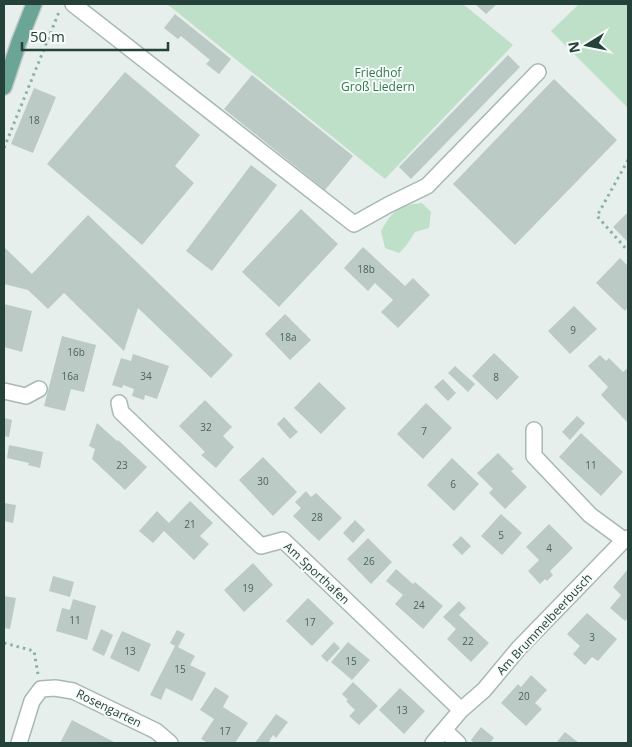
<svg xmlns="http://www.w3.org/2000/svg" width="632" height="747" font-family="'Open Sans',sans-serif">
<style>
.green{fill:#bfe0c8}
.building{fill:#bbcac4}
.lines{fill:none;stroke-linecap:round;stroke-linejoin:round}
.minor-casing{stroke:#a8b8b2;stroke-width:18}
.major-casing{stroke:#c2cac8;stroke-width:18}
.path{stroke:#86b3a5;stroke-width:3;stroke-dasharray:2.5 4;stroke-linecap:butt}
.minor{stroke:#fff;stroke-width:15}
.major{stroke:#6aa596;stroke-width:15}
.labels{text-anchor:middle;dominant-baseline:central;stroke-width:4;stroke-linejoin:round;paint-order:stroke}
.number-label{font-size:10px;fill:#4a645c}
.park-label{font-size:12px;fill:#2d7a4b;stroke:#f7fbf9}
.street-label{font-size:12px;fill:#24423a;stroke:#f7fbf9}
</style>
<rect width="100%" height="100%" fill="#e6efeb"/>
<path class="green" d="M167,4H463L513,45L385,179Z
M579,4H628V108L551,31Z
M422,203L431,212L429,228L415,232L406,246L399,253L385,248L381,231C392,211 399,205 422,203Z"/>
<path class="building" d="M475,4H497L486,14Z
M175,14L231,59L219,74L206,64L210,60L181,36L178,39L164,28Z
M508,55L520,67L411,179L399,167Z
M125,72L200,135L175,166L194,183L142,245L47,164Z
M252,75L353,156L325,190L224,109Z
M554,79L617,140L515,245L453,184Z
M34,88L56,97L33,153L11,144Z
M251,165L277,185L212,271L186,251Z
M301,209L338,244L279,307L242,272Z
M628,212V242L613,227Z
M88,215L233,355L211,378L138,308L124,351L64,293L48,309L28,290L4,284V247L32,274Z
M363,247L405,286L413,278L430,295L398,328L381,312L393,300L375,283L368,291L344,268Z
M620,258L628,266V307L625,311L596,283Z
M4,304L32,311L22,352L4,347Z
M574,306L597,329L570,354L548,331Z
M285,314L311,340L290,360L265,334Z
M62,336L96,345L84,392L71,389L65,411L44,406Z
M494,353L519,377L497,400L472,376Z
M133,354L169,366L157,399L145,395L144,400L132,396L134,389L123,385L122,388L112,385L121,358L131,361Z
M600,355L606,361L609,358L623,372L628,368V423L601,395L608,387L588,366Z
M455,366L475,384L468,392L448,373Z
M443,379L456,393L448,401L434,387Z
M319,382L346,408L321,434L294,408Z
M205,400L232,427L223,436L234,447L216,468L201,455L205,452L179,426Z
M426,403L452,428L423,459L397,434Z
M577,416L585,423L570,440L562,432Z
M284,417L298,432L290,439L277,424Z
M4,418L12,420L9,437L4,436Z
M97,423L117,441L118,440L147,467L125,490L92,459L95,449L89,446Z
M581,433L623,472L601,496L559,457Z
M9,445L43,452L40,468L28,465L29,463L7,458Z
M498,453L514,469L511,471L527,487L505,509L489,493L493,489L477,473Z
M263,457L297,492L273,516L239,480Z
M452,458L479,484L454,511L427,485Z
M306,491L311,497L316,493L342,518L319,541L293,516L301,508L295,502Z
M190,501L213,523L200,536L209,544L194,560L164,531L153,543L139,531L157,511L169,523Z
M4,503L16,505L13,523L4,521Z
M501,514L522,533L502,555L481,536Z
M355,520L365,530L353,543L343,533Z
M549,524L573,548L550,571L553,575L547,581L545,579L540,584L528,571L539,560L526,547Z
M461,536L471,546L462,555L452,545Z
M368,538L392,562L371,584L347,559Z
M253,563L273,585L244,612L224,590Z
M396,569L413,584L415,582L443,606L423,629L395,604L403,595L386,581Z
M628,569V618L625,621L610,608L621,595L613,587Z
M53,576L74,582L70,597L49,591Z
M4,596L16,598L10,629L4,628Z
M308,598L334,623L312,646L286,621Z
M73,599L96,606L87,640L56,631L62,608L70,610Z
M459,601L466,608L459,615L489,643L471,662L447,639L456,629L443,617Z
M587,613L617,639L598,661L592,657L585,665L573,654L580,646L567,634Z
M101,629L113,635L104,656L92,650Z
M177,630L185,634L178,647L195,656L190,665L206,673L192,701L166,688L161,700L150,695L175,646L170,643Z
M122,631L151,644L139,672L110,658Z
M334,642L340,648L327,662L321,656Z
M348,642L370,660L352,680L331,662Z
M531,675L547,690L535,703L542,709L526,726L501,703L518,684L521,687Z
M353,682L378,706L359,725L349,716L355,710L346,701L348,700L342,694Z
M215,687L229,696L223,707L248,723L235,743H208L201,739L214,719L200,710Z
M400,688L425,711L404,734L379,710Z
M276,714L288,722L276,738L273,735L269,741L273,743H255Z
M72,720L114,742L113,743H60Z
M481,727L494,738L490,743H474L471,740Z
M565,732L579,743H556Z"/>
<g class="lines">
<defs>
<path id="minor" d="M73,4L354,224L388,205L427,186L538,72
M4,391L26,396L39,389
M119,403L121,412L261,546L283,540L461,710
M534,430V456L590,515L624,540
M444,730L458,743
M19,743L32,701L41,689L55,688L73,691L156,731L170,743
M433,743L461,710L484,690L519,648L624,540L628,538"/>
<path id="major" d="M4,87L19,42L34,4"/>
</defs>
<use href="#minor" class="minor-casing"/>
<use href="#major" class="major-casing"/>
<path class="path" d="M4,148L59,12
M628,160L597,216L628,251
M4,643L34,651L38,674"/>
<use href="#minor" class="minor"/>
<use href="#major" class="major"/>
</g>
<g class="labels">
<g class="number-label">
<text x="34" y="120">18</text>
<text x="366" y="269">18b</text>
<text x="573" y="330">9</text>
<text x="288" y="337">18a</text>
<text x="76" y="352">16b</text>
<text x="70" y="376">16a</text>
<text x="146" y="376">34</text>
<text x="496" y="377">8</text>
<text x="206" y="427">32</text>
<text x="424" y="431">7</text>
<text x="122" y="465">23</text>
<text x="591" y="465">11</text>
<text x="263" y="481">30</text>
<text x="453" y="484">6</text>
<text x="317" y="517">28</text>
<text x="190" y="524">21</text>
<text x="501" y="535">5</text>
<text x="549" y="548">4</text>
<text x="369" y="561">26</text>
<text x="248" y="588">19</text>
<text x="419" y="605">24</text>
<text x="75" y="620">11</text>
<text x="310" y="622">17</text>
<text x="592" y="637">3</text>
<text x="468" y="641">22</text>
<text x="130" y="651">13</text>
<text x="351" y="661">15</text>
<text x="180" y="669">15</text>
<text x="524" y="696">20</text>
<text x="402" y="710">13</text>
<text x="225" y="731">17</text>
</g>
<g class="park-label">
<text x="378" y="72">Friedhof<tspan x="378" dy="14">Groß Liedern</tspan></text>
</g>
<g class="street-label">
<text transform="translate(317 573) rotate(43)">Am Sporthafen</text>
<text transform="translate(544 624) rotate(-47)">Am Brummelbeerbusch</text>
<text transform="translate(109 708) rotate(26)">Rosengarten</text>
</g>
</g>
<rect width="632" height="747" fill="none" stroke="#24423a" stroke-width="10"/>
<g transform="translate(587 45) rotate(260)" stroke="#f7fbf9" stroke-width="4" paint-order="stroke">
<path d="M0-4L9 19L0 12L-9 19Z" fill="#24423a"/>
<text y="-8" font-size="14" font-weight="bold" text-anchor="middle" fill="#24423a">N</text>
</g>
<path d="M22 42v8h146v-8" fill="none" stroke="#24423a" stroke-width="2.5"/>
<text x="30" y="42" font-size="15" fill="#24423a" stroke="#f7fbf9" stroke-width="4" paint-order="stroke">50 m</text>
</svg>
